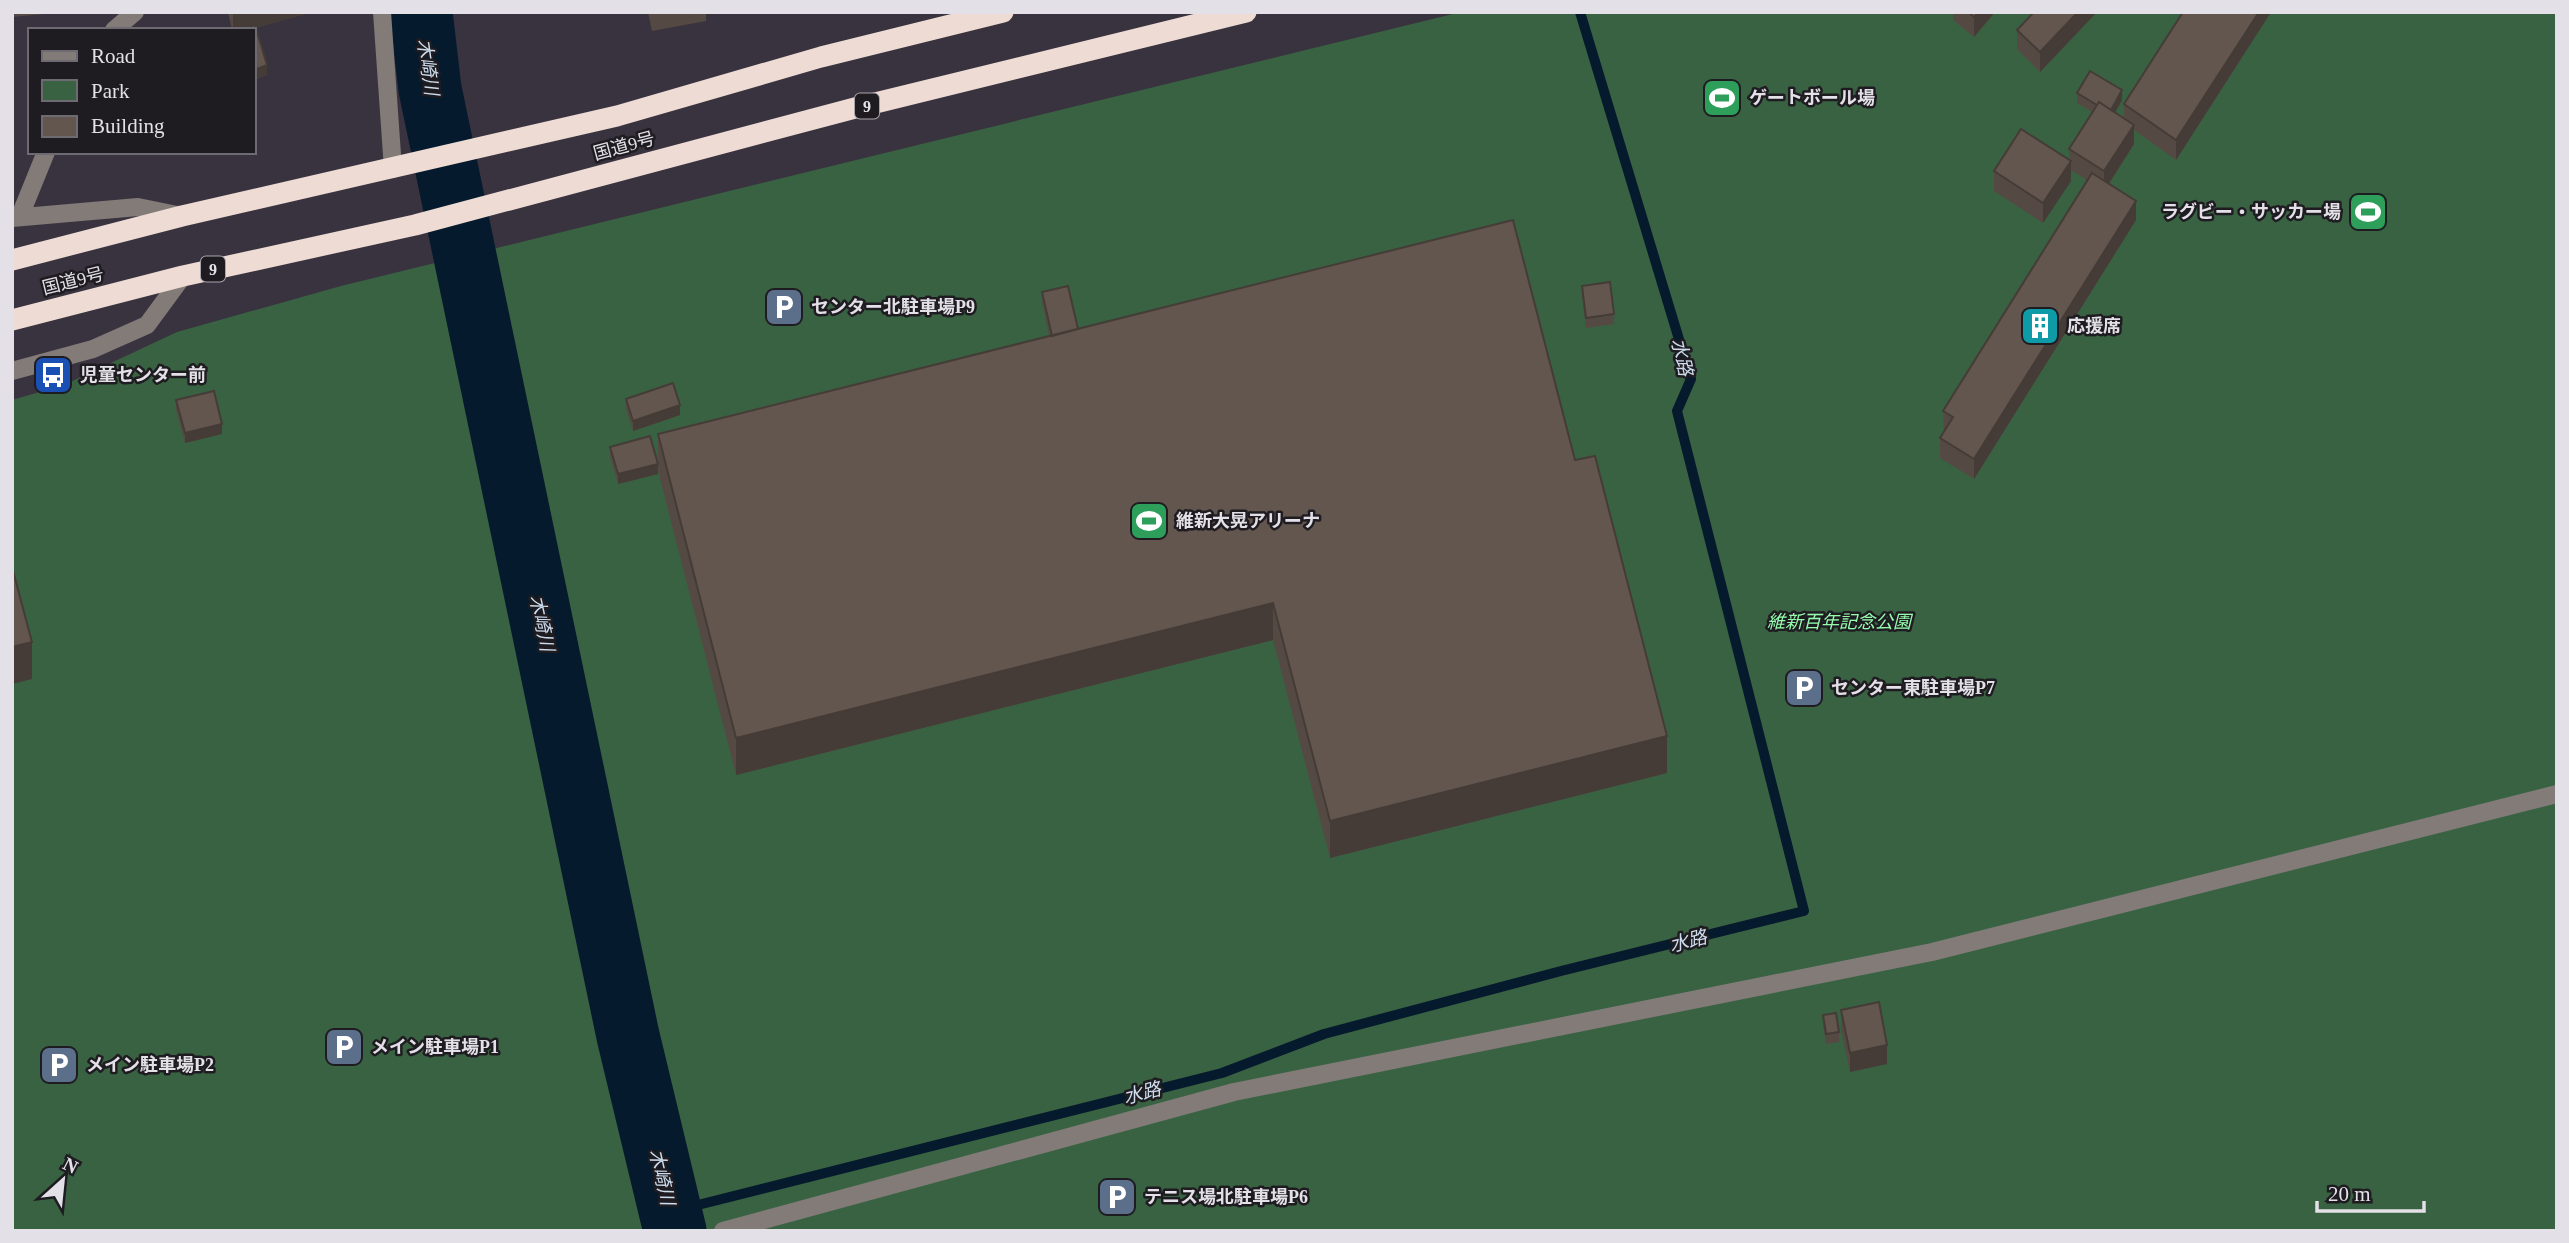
<svg xmlns="http://www.w3.org/2000/svg" width="2569" height="1243" font-family="'Times New Roman','Noto Sans JP',serif">
<style>
.green{fill:#396242}
.lines{fill:none;stroke-linecap:round;stroke-linejoin:round}
.stream{stroke:#061a2d;stroke-width:10}
.river{stroke:#061a2d;stroke-width:63}
.minor{stroke:#827b78;stroke-width:18}
.highway{stroke:#eddbd4;stroke-width:21}
.wall{fill:#554a43}
.shaded-wall{fill:#453c37}
.building{fill:#63564e;stroke:#453c37;stroke-width:2}
.labels{text-anchor:middle;dominant-baseline:central;stroke-width:5;stroke-linejoin:round;paint-order:stroke}
.shield{fill:#1e1c21;stroke:#a9a5ac;stroke-width:2}
.shield-label{font-size:16px;font-weight:bold;fill:#e4e0e8}
.poi-label{font-size:18px;font-weight:bold;fill:#e4e0e8;stroke:#1e1c21;text-anchor:start}
.street-label{font-size:18px;fill:#e4e0e8;stroke:#1e1c21}
.park-label{font-size:18px;font-style:italic;fill:#94fbac;stroke:#1e1c21}
.water-label{font-size:19px;font-style:italic;fill:#ccdced;stroke:#1e1c21}
</style>
<rect width="100%" height="100%" fill="#39333f"/>
<path class="green" d="M1461,12H2557V1231H12V400L64,385L177,332L341,286Z"/>
<g class="lines">
<path class="stream" d="M670,1212L1222,1073L1324,1034L1561,971L1804,911L1677,411L1691,379L1580,12"/>
<path class="river" d="M421,12L430,89L628,1036L675,1231"/>
<path class="minor" d="M382,12L393,169
M114,30L135,12
M20,216L46,152
M12,218L138,207L182,216
M12,371L93,349L147,325L183,276
M723,1231L1234,1092L1932,952L2557,794"/>
<path class="highway" d="M12,260L182,216L617,116L821,57L1003,12
M12,320L183,276L415,225L855,108L1246,12"/>
</g>
<path class="wall" d="M12,12H55V13L12,17Z
M228,12H312L255,28L267,75L254,80V30H232Z
M648,12H706V21L652,31Z
M1953,12H1995L1974,37L1953,20Z
M2034,12H2097L2040,72L2017,49V30Z
M2183,12H2271L2176,160L2134,130V144L2109,184L2136,220L1974,479L1940,458V438L1944,432L1943,411L2088,181L2071,170V181L2043,223L1994,191V171L2069,160V149L2092,112L2077,103V93L2122,100L2115,113L2124,118V104Z
M1582,286L1614,314V324L1586,328L1582,296Z
M1042,292L1078,329L1575,460L1667,773L1330,858L1273,640L736,775L658,471V434L1049,336L1042,302Z
M626,399L680,415L633,431L626,409Z
M176,400L222,434L185,443L176,410Z
M610,447L658,474L618,484L610,457Z
M1841,1010L1887,1064L1850,1072L1841,1030Z
M1823,1015L1839,1032V1042L1826,1044L1823,1025Z"/>
<path class="shaded-wall" d="M233,12H312L248,30H233Z
M1978,12H1995L1974,37V17Z
M2078,12H2097L2040,72V52Z
M2259,12H2271L2176,160V140Z
M267,65V75L254,80V70Z
M2122,90V100L2110,122V112Z
M2134,125V144L2104,191V171Z
M2071,161V181L2043,223V203Z
M2136,201V220L1974,479V459Z
M680,405V415L633,431V421Z
M222,424V434L185,443V433Z
M658,464V474L618,484V474Z
M1273,603V640L736,775V738Z
M32,642V679L12,684V647Z
M1667,736V773L1330,858V821Z
M1887,1045V1064L1850,1072V1053Z"/>
<path class="building" d="M1968,12H1978L1974,17Z
M2034,12H2078L2040,52L2017,30Z
M2183,12H2259L2176,140L2124,104Z
M255,25L267,65L254,70V30H239Z
M2090,71L2122,90L2111,110L2099,102L2097,105L2077,93Z
M2099,102L2134,125L2104,171L2069,149Z
M2021,129L2071,161L2043,203L1994,171Z
M2092,173L2136,201L1974,459L1940,438L1953,417L1943,411Z
M1513,220L1575,460L1595,456L1667,736L1330,821L1273,603L736,738L658,434Z
M1610,282L1614,314L1586,318L1582,286Z
M1068,286L1078,329L1052,336L1042,292Z
M673,383L680,405L633,421L626,399Z
M214,391L222,424L185,433L176,400Z
M650,436L658,464L618,474L610,447Z
M12,567L32,642L12,647Z
M1879,1002L1887,1045L1850,1053L1841,1010Z
M1836,1013L1839,1032L1826,1034L1823,1015Z"/>
<defs>
<symbol id="stadium-square" viewBox="-11 -11 22 22"><rect x="-9" y="-9" width="18" height="18" rx="4" fill="#2e9e5b" stroke="#1e1c21"/><path d="M0-5a6.5 5 0 1 0 0 10a6.5 5 0 1 0 0-10ZM-3.5-1.8h7v3.6h-7Z" fill="#fff"/></symbol>
<symbol id="parking-square" viewBox="-11 -11 22 22"><rect x="-9" y="-9" width="18" height="18" rx="4" fill="#5c6f8a" stroke="#1e1c21"/><path d="M-3.5-5.5H1a3.5 3.5 0 0 1 0 7H-1V5.5H-3.5ZM-1-3.4V-.6H.8a1.4 1.4 0 0 0 0-2.8Z" fill="#fff"/></symbol>
<symbol id="building-square" viewBox="-11 -11 22 22"><rect x="-9" y="-9" width="18" height="18" rx="4" fill="#0f9aa8" stroke="#1e1c21"/><path d="M-4-6H4V6H1V3H-1V6H-4ZM-2.5-4.3h1.7v1.8h-1.7ZM.8-4.3h1.7v1.8H.8ZM-2.5-1h1.7V.8h-1.7ZM.8-1h1.7V.8H.8Z" fill="#fff"/></symbol>
<symbol id="bus-square" viewBox="-11 -11 22 22"><rect x="-9" y="-9" width="18" height="18" rx="4" fill="#1a4fb4" stroke="#1e1c21"/><path d="M-5-6H5V4H4V6H2V4H-2V6H-4V4H-5ZM-3.5-4V0h7V-4ZM-3.5 1.2v1.5H-2V1.2ZM2 1.2v1.5H3.5V1.2Z" fill="#fff"/></symbol>
</defs>
<g fill-rule="evenodd">
<use href="#stadium-square" x="1700" y="76" width="44" height="44"/>
<use href="#stadium-square" x="2346" y="190" width="44" height="44"/>
<use href="#parking-square" x="762" y="285" width="44" height="44"/>
<use href="#building-square" x="2018" y="304" width="44" height="44"/>
<use href="#bus-square" x="31" y="353" width="44" height="44"/>
<use href="#stadium-square" x="1127" y="499" width="44" height="44"/>
<use href="#parking-square" x="1782" y="666" width="44" height="44"/>
<use href="#parking-square" x="322" y="1025" width="44" height="44"/>
<use href="#parking-square" x="37" y="1043" width="44" height="44"/>
<use href="#parking-square" x="1095" y="1175" width="44" height="44"/>
</g>
<g class="labels">
<g class="shield">
<rect x="855" y="93.5" width="24" height="25" rx="5"/>
<rect x="201" y="256.5" width="24" height="25" rx="5"/>
</g>
<g class="shield-label">
<text x="867" y="106">9</text>
<text x="213" y="269">9</text>
</g>
<g class="poi-label">
<text x="1749" y="98">ゲートボール場</text>
<text x="2341" y="212" text-anchor="end">ラグビー・サッカー場</text>
<text x="811" y="307">センター北駐車場P9</text>
<text x="2067" y="326">応援席</text>
<text x="80" y="375">児童センター前</text>
<text x="1176" y="521">維新大晃アリーナ</text>
<text x="1831" y="688">センター東駐車場P7</text>
<text x="371" y="1047">メイン駐車場P1</text>
<text x="86" y="1065">メイン駐車場P2</text>
<text x="1144" y="1197">テニス場北駐車場P6</text>
</g>
<g class="street-label">
<text transform="translate(624 146) rotate(-15)">国道9号</text>
<text transform="translate(73 281) rotate(-14)">国道9号</text>
</g>
<g class="park-label">
<text x="1839" y="622">維新百年記念公園</text>
</g>
<g class="water-label">
<text transform="translate(428 67) rotate(82)">木崎川</text>
<text transform="translate(1682 357) rotate(77)">水路</text>
<text transform="translate(542 623) rotate(78)">木崎川</text>
<text transform="translate(1688 941) rotate(-14)">水路</text>
<text transform="translate(1142 1093) rotate(-14)">水路</text>
<text transform="translate(662 1177) rotate(77)">木崎川</text>
</g>
</g>
<rect width="2569" height="1243" fill="none" stroke="#e4e0e8" stroke-width="28"/>
<rect x="28" y="28" width="228" height="126" fill="#1e1c21" stroke="#6d6a71" stroke-width="2"/>
<rect x="42" y="51" width="35" height="10" fill="#827b78" stroke="#6d6a71" stroke-width="2"/>
<text x="91" y="63" font-size="21" fill="#e4e0e8">Road</text>
<rect x="42" y="80" width="35" height="21" fill="#396242" stroke="#6d6a71" stroke-width="2"/>
<text x="91" y="98" font-size="21" fill="#e4e0e8">Park</text>
<rect x="42" y="116" width="35" height="21" fill="#63564e" stroke="#6d6a71" stroke-width="2"/>
<text x="91" y="133" font-size="21" fill="#e4e0e8">Building</text>
<g transform="translate(63 1180) rotate(27)" stroke="#1e1c21" stroke-width="5" paint-order="stroke">
<path d="M0-5L12 26L0 18L-12 26Z" fill="#e4e0e8"/>
<text y="-10" font-size="19" font-weight="bold" text-anchor="middle" fill="#e4e0e8">N</text>
</g>
<path d="M2317 1201v10h107v-10" fill="none" stroke="#e4e0e8" stroke-width="3.5"/>
<text x="2328" y="1201" font-size="21" fill="#e4e0e8" stroke="#1e1c21" stroke-width="5" paint-order="stroke">20 m</text>
</svg>
